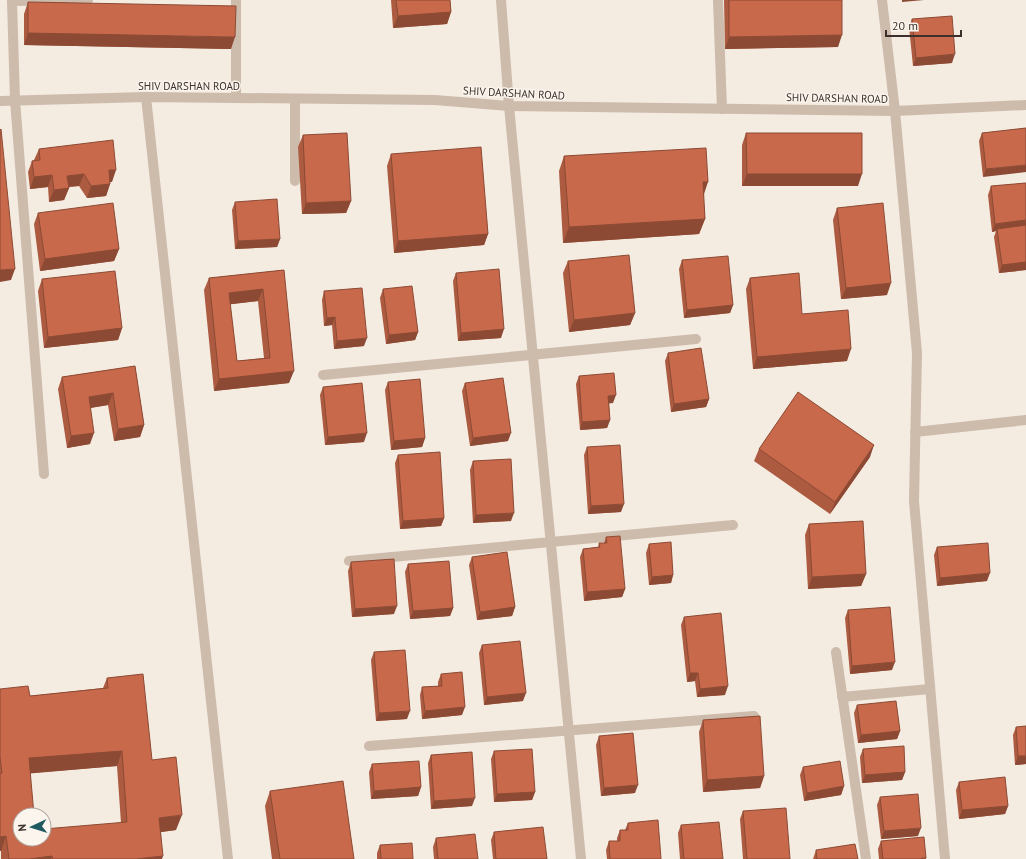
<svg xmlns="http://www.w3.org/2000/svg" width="1026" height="859" font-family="'PT Sans',sans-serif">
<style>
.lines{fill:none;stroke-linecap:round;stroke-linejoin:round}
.service{stroke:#cdbbac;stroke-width:10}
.minor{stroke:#cdbbac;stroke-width:10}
.tertiary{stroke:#cdbbac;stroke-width:10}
.wall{fill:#ac5a40;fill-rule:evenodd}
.shaded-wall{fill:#8c4a34}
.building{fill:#c8694b;stroke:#8c4a34;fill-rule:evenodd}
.labels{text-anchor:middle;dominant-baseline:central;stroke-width:3;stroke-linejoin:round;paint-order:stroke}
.street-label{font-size:11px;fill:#3b302b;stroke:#fbf5ee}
</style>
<rect width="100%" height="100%" fill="#f4ebe1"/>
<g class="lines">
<path class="service" d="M718,0L722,109
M146,97L228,859
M236,98V0
M15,100L12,1L88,0
M295,181V99"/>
<path class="minor" d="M501,0L509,106L581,859
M882,0L895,111L917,353L914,501L945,859
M15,100L44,474
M323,375L696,339
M915,432L1026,420
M349,561L733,525
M836,652L866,859
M842,697L930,689
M369,746L754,716"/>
<path class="tertiary" d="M0,101L146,97L435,100L509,106L895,111L1026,105"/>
</g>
<path class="wall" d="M391,0H450L451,12L447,24L393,28Z
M724,0H842L838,47L725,49Z
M28,2L231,49L24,45V14Z
M912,19L952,63L913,66L909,27Z
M1026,128L983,177L979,141L982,133Z
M746,133L858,186H742V145Z
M303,135L351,201L346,213L302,214L298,147Z
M39,149L112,182H110V184L106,196L87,198L79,186L69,187V188L64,200L49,202L48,187L30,189L28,172L32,161L34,160Z
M391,154L488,234L484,245L394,253L387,166Z
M564,156L703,195L705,219L699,234L563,243L559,171Z
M1026,183V270L999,273L994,237L996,231L992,232L988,195L991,186Z
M235,202L280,239L277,247L235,249L232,210Z
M837,208L887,295L841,299L833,220Z
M38,213L119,249L114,261L40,271L34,224Z
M682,260L733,305L730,313L684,318L679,269Z
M568,261L635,313L630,325L569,332L563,273Z
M284,270L289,383L214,391L204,290L209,278ZM258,301L264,358L237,361L230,304Z
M456,273L501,338L458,341L453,281Z
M750,278L802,314L847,361L753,369L746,289Z
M42,279L122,328L118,340L44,348L38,291Z
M383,289L418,332L415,340L386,344L380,298Z
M324,291L364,346L334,349L332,325L324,326L322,300Z
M668,353L709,399L706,407L671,412L665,361Z
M135,366L144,425L140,437L114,441L108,405L90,408V444L67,448L58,389L62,377Z
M579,376L613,403H609L610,420L607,428L580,430L576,384Z
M388,382L425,438L422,447L391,450L385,390Z
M465,383L508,441L470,446L462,391Z
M323,387L364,442L325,445L320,395Z
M587,447L621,512L588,514L584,455Z
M759,449L870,457L830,514L754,461Z
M398,455L444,518L441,526L400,529L395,463Z
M473,461L511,521L473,523L470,470Z
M809,524L866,574L861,586L808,589L805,535Z
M606,537L625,589L622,597L584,601L580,557L583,549L598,547L599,543H604Z
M649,544L673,575L671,583L649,585L646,553Z
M937,547L987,581L937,586L934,555Z
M472,557L515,607L512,616L477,620L469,565Z
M351,562L394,614L352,617L348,571Z
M408,564L453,608L450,616L410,619L405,572Z
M848,610L892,670L850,674L845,618Z
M684,617L725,695L697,697L695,681L687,682L681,625Z
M482,645L523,701L484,705L479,653Z
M374,652L407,719L376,721L371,660Z
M441,674L462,715L422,719L420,695L422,687L438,686V682Z
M107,678L152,760L176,830L161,832L162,859H1V851H0V689L30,696L103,688ZM117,766L121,823L20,839L31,773Z
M857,705L900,731L897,739L858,743L854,713Z
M703,720L764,776L760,788L703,792L699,732Z
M1016,727L1026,764L1015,765L1013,735Z
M599,736L635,793L601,796L596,745Z
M863,749L905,772L902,780L862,783L860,757Z
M494,751L535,792L532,800L494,802L491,759Z
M431,755L472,806L431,809L428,763Z
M372,764L421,787L418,796L371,799L369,772Z
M803,767L844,786L841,795L804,801L800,775Z
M959,782L1008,806L1005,814L959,819L956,790Z
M270,791L354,859H272L265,806Z
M880,797L918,836L881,839L877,805Z
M743,811L790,859H743L740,819Z
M628,823L661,859H607L606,850L609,841H617V838L620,830H625Z
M681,825L723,859H680L678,833Z
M494,832L547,859H493L491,840Z
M436,838L478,859H434L433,847Z
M881,841L926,858V859H879L878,849Z
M380,845L413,859H377V853Z
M816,850L858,859H813Z"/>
<path class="shaded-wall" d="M902,0H924L902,2Z
M451,12L447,24L393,28L398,16Z
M28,33L235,37L231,49L24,45Z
M842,35L838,47L725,49L729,37Z
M955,54L952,63L913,66L916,58Z
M1026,165V172L983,177L986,169Z
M109,170H116L112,182H104Z
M84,174L79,186L63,187L67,176Z
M747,174H862L858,186H742Z
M52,175L48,187L30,189L34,177Z
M703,182H708L703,197Z
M110,184L106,196L87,198L91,186Z
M69,188L64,200L49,202L54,190Z
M351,201L346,213L302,214L306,203Z
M705,219L699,234L563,243L569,227Z
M1026,220V228L997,229L996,231L992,232L995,224Z
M488,234L484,245L394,253L398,241Z
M280,239L277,247L235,249L238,241Z
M119,249L114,261L40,271L45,259Z
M1026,262V270L999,273L1002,265Z
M15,269L11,280L0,282V270Z
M891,283L887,295L841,299L846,288Z
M263,289L258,301L225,305L229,293Z
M733,305L730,313L684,318L687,310Z
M635,313L630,325L569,332L574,320Z
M335,317L332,325L324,326L327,318Z
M122,328L118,340L44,348L48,337Z
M504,329L501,338L458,341L461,333Z
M418,332L415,340L386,344L389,335Z
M367,338L364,346L334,349L337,341Z
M851,349L847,361L753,369L757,357Z
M294,371L289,383L214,391L219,379Z
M113,393L108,405L84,409L89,397Z
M616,395L613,403L605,404L608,396Z
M709,399L706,407L671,412L674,404Z
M610,420L607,428L580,430L582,422Z
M144,425L140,437L114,441L118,429Z
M94,433L90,444L67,448L71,436Z
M367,433L364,442L325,445L328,437Z
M511,433L508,441L470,446L473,438Z
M425,438L422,447L391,450L394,441Z
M874,445L870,457L830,514L835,502Z
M624,504L621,512L588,514L591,506Z
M514,513L511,521L473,523L476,515Z
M444,518L441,526L400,529L403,521Z
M990,573L987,581L937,586L940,578Z
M866,574L861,586L808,589L812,577Z
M673,575L671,583L649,585L652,577Z
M625,589L622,597L584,601L587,592Z
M397,606L394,614L352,617L355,609Z
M515,607L512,616L477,620L480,612Z
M453,608L450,616L410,619L413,611Z
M895,662L892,670L850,674L852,666Z
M690,673H698L695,681L687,682Z
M728,686L725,695L697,697L700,689Z
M526,693L523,701L484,705L487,697Z
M465,707L462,715L422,719L425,711Z
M410,711L407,719L376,721L379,713Z
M900,731L897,739L858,743L861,735Z
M122,751L117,766L24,774L29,758Z
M1018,756H1026V764L1015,765Z
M905,772L902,780L862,783L865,775Z
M764,776L760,788L703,792L707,780Z
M638,785L635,793L601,796L604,788Z
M844,786L841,795L804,801L807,793Z
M421,787L418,796L371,799L374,791Z
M535,792L532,800L494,802L497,794Z
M475,798L472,806L431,809L434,801Z
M1008,806L1005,814L959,819L962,810Z
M182,815L176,830L154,833L159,818Z
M921,828L918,836L881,839L884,831Z
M6,836L1,851H0V837Z
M52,856L51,859H29Z
M163,856L162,859H136Z"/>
<path class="building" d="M396,0H450L451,12L398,16Z
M729,0H842V35L729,37Z
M28,2L236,6L235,37L28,33Z
M952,16L955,54L916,58L912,19Z
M1026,128V165L986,169L982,133Z
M1,129L15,269L0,270V130Z
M347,133L351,201L306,203L303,135Z
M746,133H862V174H747Z
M113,140L116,170H109L110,184L91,186L84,174L67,176L69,188L54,190L52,175L34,177L32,161L40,160L39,149Z
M481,147L488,234L398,241L391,154Z
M706,148L708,182H703L705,219L569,227L564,156Z
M1026,183V220L995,224L991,186Z
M277,199L280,239L238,241L235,202Z
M113,203L119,249L45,259L38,213Z
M883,203L891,283L846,288L837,208Z
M1026,225V262L1002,265L997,229Z
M629,255L635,313L574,320L568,261Z
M728,256L733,305L687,310L682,260Z
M499,269L504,329L461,333L456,273Z
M284,270L294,371L219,379L209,278ZM263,289L270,358L237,361L229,293Z
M115,271L122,328L48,337L42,279Z
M799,273L802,314L848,310L851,349L757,357L750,278Z
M412,286L418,332L389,335L383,289Z
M362,288L367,338L337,341L335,317L327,318L324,291Z
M701,348L709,399L674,404L668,353Z
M135,366L144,425L118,429L113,393L89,397L94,433L71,436L62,377Z
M614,373L616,395L608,396L610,420L582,422L579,376Z
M503,378L511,433L473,438L465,383Z
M420,379L425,438L394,441L388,382Z
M362,383L367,433L328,437L323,387Z
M798,392L874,445L835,502L759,449Z
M620,445L624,504L591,506L587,447Z
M440,452L444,518L403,521L398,455Z
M511,459L514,513L476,515L473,461Z
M863,521L866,574L812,577L809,524Z
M620,536L625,589L587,592L583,549L600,547L599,543H607L606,537Z
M671,542L673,575L652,577L649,544Z
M988,543L990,573L940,578L937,547Z
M507,552L515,607L480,612L472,557Z
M394,559L397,606L355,609L351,562Z
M449,561L453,608L413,611L408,564Z
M890,607L895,662L852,666L848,610Z
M721,613L728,686L700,689L698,673H690L684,617Z
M520,641L526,693L487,697L482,645Z
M405,650L410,711L379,713L374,652Z
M462,672L465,707L425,711L422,687L442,686L441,674Z
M143,674L152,760L176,757L182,815L159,818L163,856L136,859H53L52,856L29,859H9L6,836L0,837V773H2L0,757V689L28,686L30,696L108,688L107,678ZM122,751L127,822L44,829V839H20V815H34L29,758Z
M896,701L900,731L861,735L857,705Z
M760,716L764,776L707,780L703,720Z
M1026,726V756H1018L1016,727Z
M633,733L638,785L604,788L599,736Z
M904,746L905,772L865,775L863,749Z
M532,749L535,792L497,794L494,751Z
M472,752L475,798L434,801L431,755Z
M419,761L421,787L374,791L372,764Z
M840,761L844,786L807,793L803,767Z
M1005,777L1008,806L962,810L959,782Z
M343,781L354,859H280L270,791Z
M918,794L921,828L884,831L880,797Z
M786,808L790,859H747L743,811Z
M658,820L661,859H610L609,841H620V830H628V823Z
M719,822L723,859H684L681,825Z
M543,827L547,859H496L494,832Z
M475,834L478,859H438L436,838Z
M924,837L926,858H922V859H883L881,841Z
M412,843L413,859H381L380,845Z
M855,844L858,859H817L816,850Z"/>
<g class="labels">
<g class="street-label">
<text x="189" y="86">SHIV DARSHAN ROAD</text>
<text transform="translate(514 93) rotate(3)">SHIV DARSHAN ROAD</text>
<text transform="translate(837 98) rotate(1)">SHIV DARSHAN ROAD</text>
</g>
</g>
<g transform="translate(32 827) rotate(266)"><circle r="19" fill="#fbf5ee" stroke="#aea6a0"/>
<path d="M0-3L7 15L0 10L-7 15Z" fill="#1f5a5e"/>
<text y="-6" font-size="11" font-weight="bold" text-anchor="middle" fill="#3b302b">N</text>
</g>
<path d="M886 30v6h75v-6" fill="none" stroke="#3b302b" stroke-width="2"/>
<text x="892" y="30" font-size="12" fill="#3b302b" stroke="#fbf5ee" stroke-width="3" paint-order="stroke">20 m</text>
</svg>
